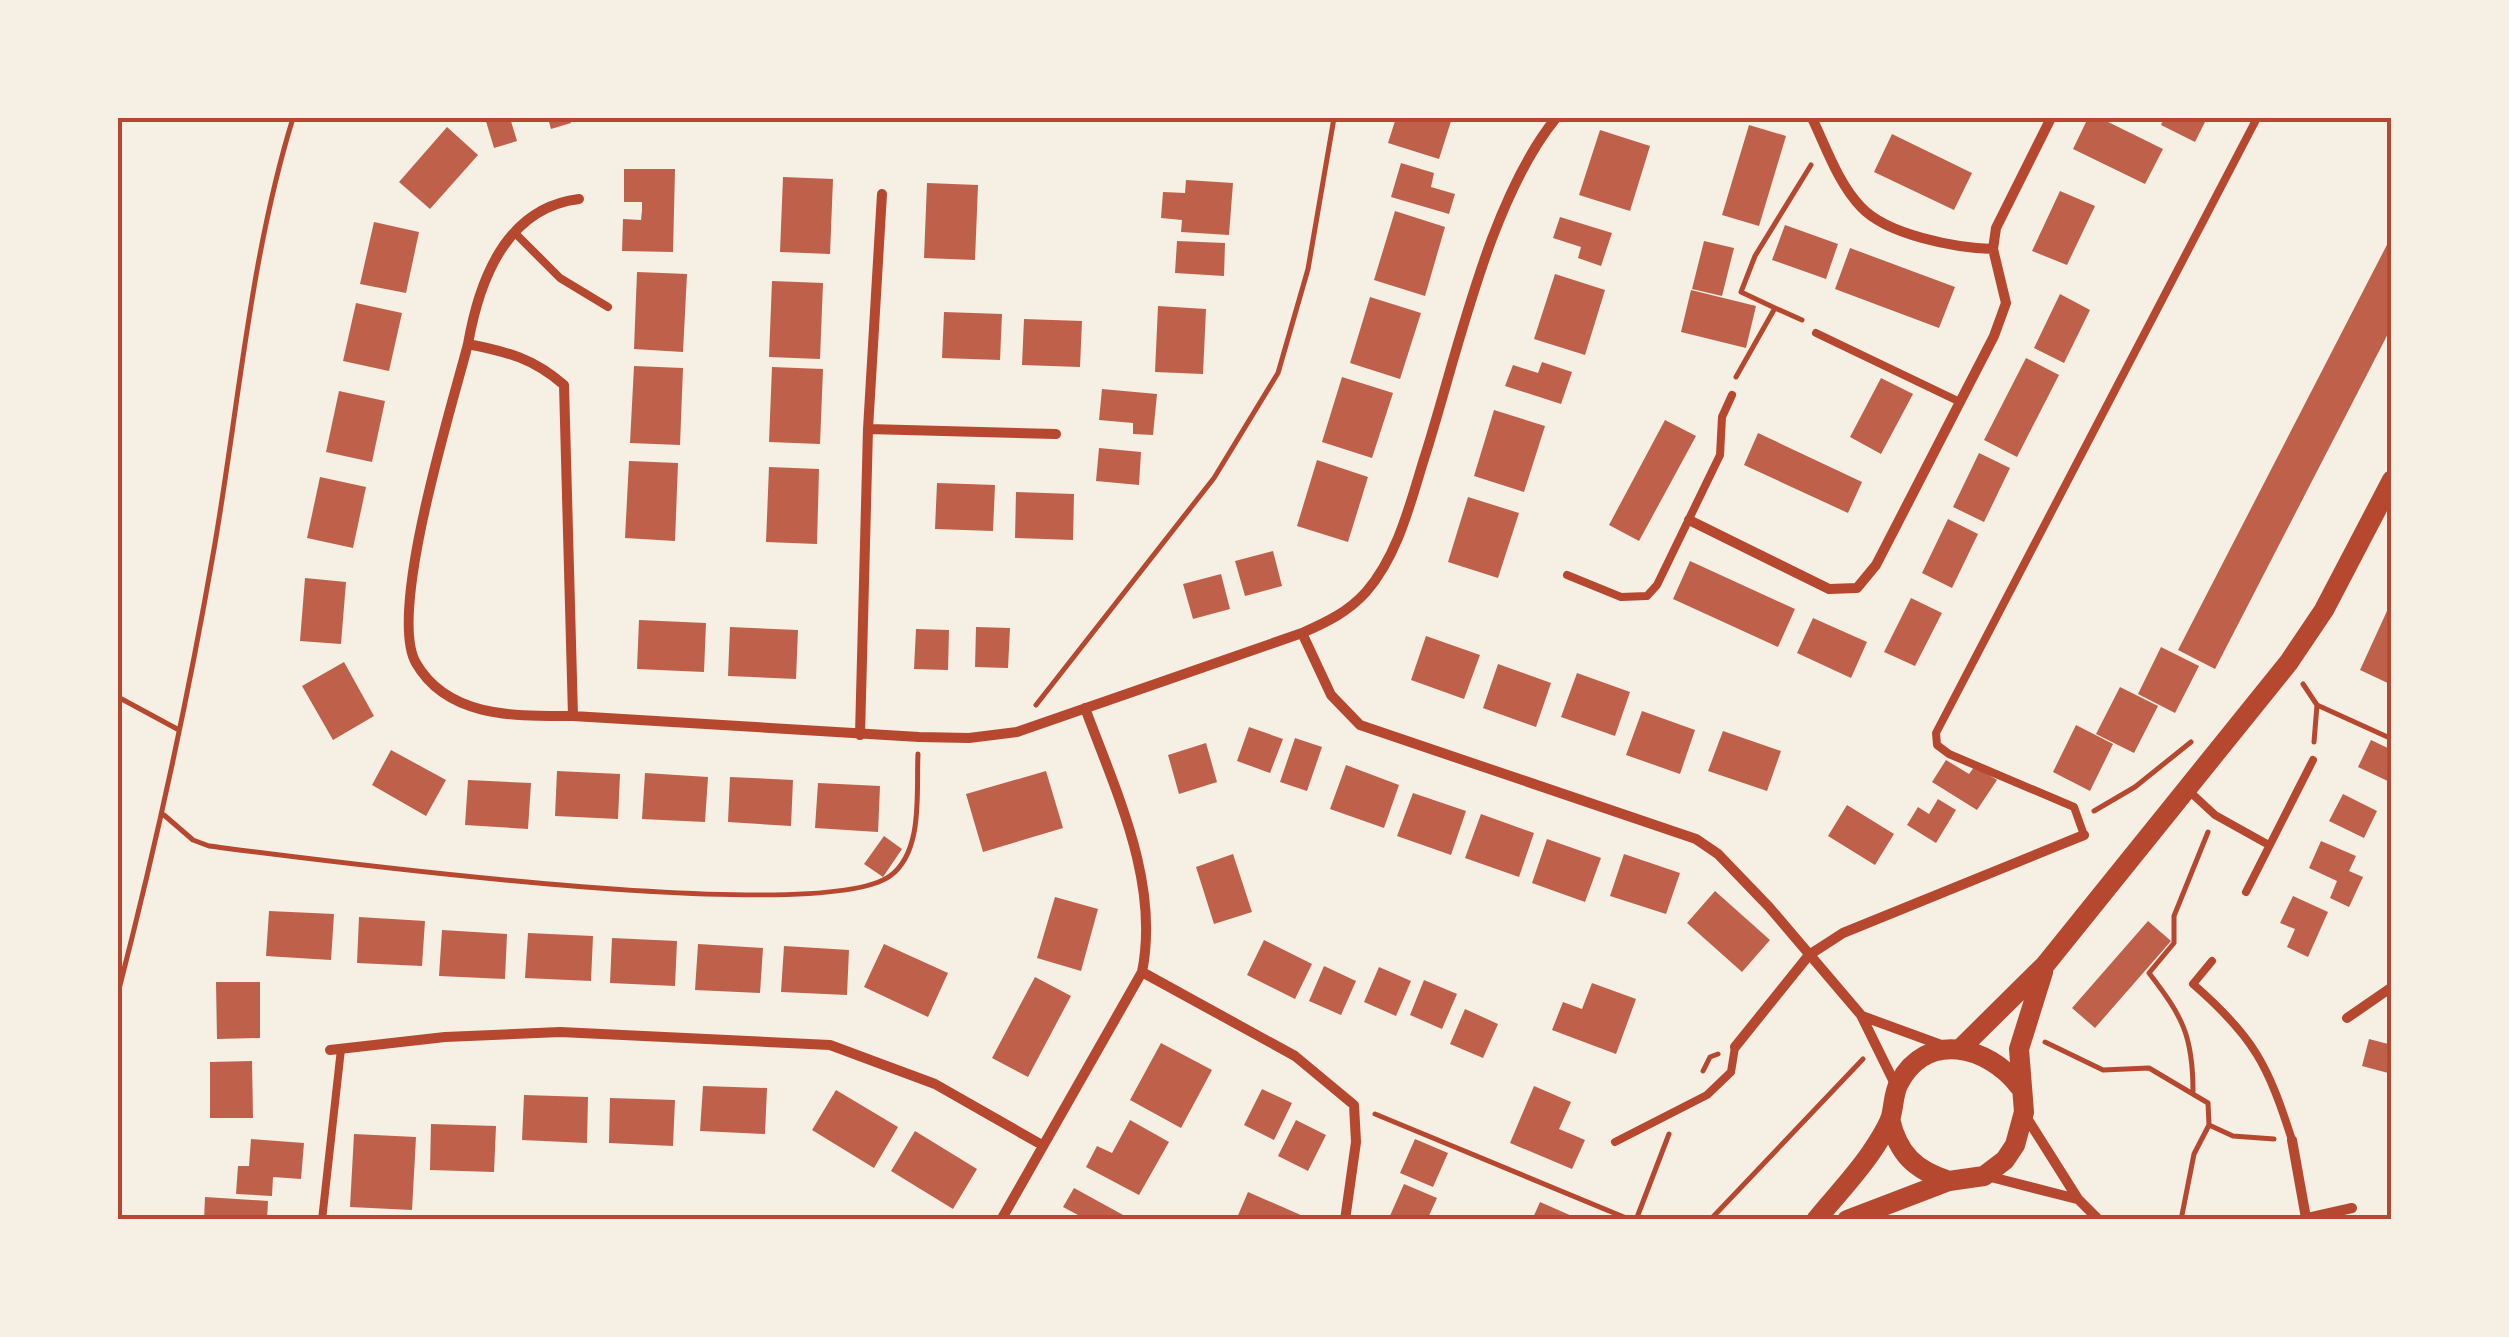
<svg xmlns="http://www.w3.org/2000/svg" width="2509" height="1337" font-family="'DejaVu Sans',sans-serif">
<style>
.building{fill:#bf614a}
.lines{fill:none;stroke-linecap:round;stroke-linejoin:round}
.path{stroke:#b5482f;stroke-width:5}
.service{stroke:#b5482f;stroke-width:8}
.minor{stroke:#b5482f;stroke-width:10}
.secondary{stroke:#b5482f;stroke-width:20}
.neatline{fill:none;stroke:#b5482f;stroke-width:4}
</style>
<rect width="100%" height="100%" fill="#f6efe4"/>
<path class="building" d="M485,118H510L517,141L494,148Z
M548,118H569L571,123L551,129Z
M1396,118H1452L1439,159L1388,143Z
M2088,118H2100L2163,149L2145,184L2073,149Z
M2164,118H2207L2195,142L2161,125Z
M1749,125L1786,136L1759,226L1722,215Z
M447,127L478,155L430,209L399,182Z
M1600,130L1650,146L1630,211L1579,195Z
M1892,134L1972,173L1954,210L1874,172Z
M1401,163L1434,173L1431,187L1455,194L1449,214L1391,197Z
M624,169H675L673,252L622,251L623,219L641,220L642,210V202H624Z
M783,177L833,179L830,254L780,252Z
M1186,180L1233,183L1229,235L1181,232L1182,220L1161,218L1163,192L1185,193Z
M927,183L978,185L975,260L924,258Z
M2060,191L2095,206L2067,265L2032,251Z
M1395,211L1445,227L1425,296L1374,280Z
M1560,217L1612,233L1601,266L1578,258L1581,247L1553,238Z
M374,222L419,232L406,293L360,284Z
M1785,225L1838,244L1826,279L1772,260Z
M2392,235V326L2215,669L2178,650Z
M1177,241L1225,243L1224,276L1175,273Z
M1704,241L1734,248L1722,296L1692,289Z
M1850,248L1955,287L1939,328L1835,289Z
M637,272L687,274L683,352L634,349Z
M1555,274L1605,290L1585,355L1534,339Z
M772,281L823,283L820,359L769,357Z
M1691,290L1756,306L1746,348L1681,332Z
M2060,294L2090,310L2064,363L2034,348Z
M1370,297L1421,313L1400,379L1350,363Z
M356,303L402,313L389,371L343,361Z
M1158,306L1206,309L1203,374L1155,372Z
M944,312L1002,314L1000,360L942,358Z
M1024,319L1082,321L1080,367L1022,365Z
M2026,358L2059,375L2017,457L1984,440Z
M1542,362L1572,372L1561,404L1505,386L1513,365L1538,373Z
M634,366L683,368L680,445L630,443Z
M772,367L823,369L820,444L769,442Z
M1342,377L1393,393L1372,458L1322,442Z
M1881,378L1913,394L1881,454L1850,437Z
M1102,389L1157,394L1153,435L1133,434V423L1099,420Z
M339,391L385,401L372,462L326,452Z
M1494,410L1545,426L1524,492L1474,476Z
M1665,420L1696,436L1639,541L1609,525Z
M1758,433L1862,482L1848,513L1744,465Z
M1099,448L1141,452L1139,485L1096,481Z
M1979,453L2010,468L1984,522L1953,507Z
M1317,460L1368,477L1348,542L1297,526Z
M629,461L678,463L675,541L625,538Z
M769,467L819,469L817,544L766,542Z
M320,477L366,487L353,548L307,538Z
M937,483L995,485L993,531L935,529Z
M1016,492L1074,494L1073,540L1015,538Z
M1468,497L1519,513L1498,578L1448,562Z
M1948,519L1978,534L1952,588L1922,573Z
M1273,551L1282,586L1245,596L1235,561Z
M1690,561L1795,609L1778,647L1673,599Z
M1221,574L1230,609L1193,619L1183,584Z
M305,578L346,582L341,644L300,641Z
M1911,598L1942,613L1915,666L1884,652Z
M2392,600V685L2360,670Z
M1813,618L1867,642L1851,678L1797,653Z
M639,620L706,623L704,672L637,669Z
M730,627L798,630L796,679L728,676Z
M976,627L1010,628L1008,668L975,667Z
M916,629L949,630L948,670L914,669Z
M1426,636L1480,655L1464,699L1411,680Z
M2161,647L2199,666L2175,713L2138,694Z
M344,662L374,716L333,740L302,686Z
M1498,664L1551,683L1536,727L1483,708Z
M1577,673L1630,692L1615,736L1561,717Z
M2120,687L2158,706L2134,753L2096,734Z
M1642,711L1695,730L1680,774L1626,755Z
M2076,725L2113,744L2090,791L2053,772Z
M1249,727L1283,739L1270,773L1237,761Z
M1723,731L1781,751L1767,791L1708,771Z
M1295,738L1322,747L1307,791L1280,782Z
M2371,740L2392,750V783L2358,767Z
M1206,743L1217,782L1179,794L1168,755Z
M391,750L446,780L426,816L372,785Z
M1946,760L1969,774L1975,766L1997,780L1977,810L1932,782Z
M1346,765L1399,785L1384,828L1330,809Z
M557,771L620,774L618,819L555,816Z
M1046,771L1063,828L983,852L966,794Z
M645,773L708,777L705,822L642,819Z
M730,777L793,780L791,826L728,822Z
M468,780L531,783L528,829L465,825Z
M818,783L880,786L878,832L815,828Z
M1413,793L1466,811L1451,855L1397,836Z
M2343,794L2377,811L2364,838L2329,821Z
M1938,799L1956,810L1936,843L1907,825L1918,807L1929,814Z
M1847,805L1894,834L1875,865L1828,836Z
M1481,814L1534,833L1519,877L1465,858Z
M884,836L902,849L883,877L864,864Z
M1547,839L1601,858L1585,902L1532,883Z
M2321,841L2356,856L2349,871L2363,877L2349,907L2330,898L2337,881L2309,868Z
M1233,854L1252,912L1214,924L1196,867Z
M1624,854L1680,873L1666,914L1610,896Z
M1715,891L1770,940L1742,972L1687,923Z
M2293,896L2328,912L2308,957L2287,947L2295,929L2280,923Z
M1055,897L1098,909L1081,971L1037,958Z
M269,911L334,914L331,960L266,956Z
M359,917L425,921L422,966L357,963Z
M2148,921L2171,941L2095,1028L2072,1008Z
M442,930L507,934L505,979L439,976Z
M528,933L593,936L591,981L525,978Z
M612,938L677,941L675,986L610,983Z
M1264,940L1312,964L1295,999L1247,975Z
M698,944L763,948L760,993L695,990Z
M884,944L948,973L928,1017L864,987Z
M784,946L849,950L847,995L781,992Z
M1324,966L1356,981L1341,1015L1309,1001Z
M1379,967L1411,981L1396,1016L1364,1002Z
M1035,977L1071,996L1028,1077L992,1058Z
M1424,980L1457,994L1442,1029L1410,1015Z
M216,982H260V1038L217,1039Z
M1592,983L1636,999L1616,1054L1552,1030L1563,1002L1582,1009Z
M1465,1009L1498,1024L1483,1058L1450,1044Z
M2369,1039L2392,1045V1074L2362,1066Z
M1161,1043L1212,1070L1181,1128L1130,1100Z
M252,1061L253,1118H210V1062Z
M703,1086L767,1088L765,1134L700,1131Z
M1534,1086L1571,1102L1559,1129L1585,1140L1572,1169L1510,1143Z
M1262,1089L1292,1103L1274,1140L1244,1125Z
M836,1090L898,1127L874,1168L812,1130Z
M524,1095L588,1097L587,1143L522,1140Z
M610,1098L675,1100L673,1146L609,1143Z
M1130,1120L1169,1142L1139,1195L1086,1167L1097,1146L1112,1153Z
M1296,1120L1326,1135L1308,1171L1278,1156Z
M431,1124L496,1126L494,1172L430,1170Z
M915,1131L977,1169L953,1209L891,1171Z
M354,1134L416,1137L412,1210L350,1207Z
M251,1139L304,1143L301,1179L273,1177L272,1196L236,1194L238,1166H249Z
M1415,1139L1448,1153L1433,1187L1400,1173Z
M1404,1184L1437,1198L1427,1220L1389,1218Z
M1074,1188L1125,1216L1123,1220H1076L1078,1215L1063,1207Z
M1248,1192L1303,1216L1301,1220H1236Z
M205,1197L268,1201L267,1220H204Z
M1540,1202L1572,1216L1570,1220H1532Z"/>
<g class="lines">
<path class="path" d="M1775,308L1741,292L1755,256L1811,165
M1736,377L1775,308L1802,320
M2303,684L2317,705L2392,739
M118,697L179,730
M1036,705L1214,478L1278,373L1308,269L1334,118
M2314,742L2317,705
M2094,811L2135,787L2191,742
M164,815L193,840L209,846C319,860 819,927 890,876C924,851 916,791 918,754
M118,993C156,846 188,699 214,549C239,405 250,257 293,118
M2045,1042L2103,1070L2149,1068L2208,1103L2209,1125L2233,1136L2274,1139
M1703,1071L1710,1057L1718,1054
M2193,1091C2193,1035 2182,1016 2149,973L2174,943V916L2208,832
M1375,1114L1631,1220
M1636,1220L1669,1134
M1710,1220L1863,1059
M2181,1220L2194,1154L2209,1125"/>
<path class="service" d="M515,233L560,278L608,307
M1816,333L1960,402
M1567,575L1621,597L1647,596L1657,585L1720,455L1722,417L1732,395
M2189,791L2215,815L2267,844
M2084,835L2074,807L1949,754L1937,745L1936,733L2257,118
M2246,892L2313,760
M2212,961L2193,984C2254,1037 2268,1065 2292,1140
M1615,1142L1707,1095L1731,1072L1735,1047
M322,1220L341,1049"/>
<path class="minor" d="M1812,118C1826,147 1838,183 1861,207C1887,235 1956,248 1993,249
M468,344C479,281 505,208 579,199
M868,429L1056,434
M1689,520L1829,589L1857,588L1876,565L1994,336L2006,303L1993,249L1996,228L2051,118
M1302,633L1331,695L1360,725L1696,839L1718,854L1769,907L1861,1015L1896,1086
M573,716C518,716 448,719 416,663C387,613 452,406 468,344C508,352 533,358 564,385L573,716L919,737L969,738L1017,732L1302,633C1327,622 1348,612 1366,592C1398,555 1410,504 1424,459C1457,356 1489,200 1556,118
M860,735L868,429L882,194
M1142,972L1295,1056L1354,1105L1356,1142L1345,1220
M1862,1016L1944,1046
M2347,1018L2392,987
M1735,1047L1809,955L1843,933L2084,835
M330,1050L445,1037L560,1032L830,1045L935,1084L1042,1145
M2025,1115L2078,1199L2099,1220
M2292,1140L2306,1218
M1987,1176L2077,1199
M2303,1219L2352,1208
M1001,1220L1142,972C1160,882 1116,792 1085,708"/>
<path class="secondary" d="M1961,1048L2045,965L2289,662L2324,610L2392,480
M1890,1119C1898,1154 1915,1170 1949,1181
M1816,1220C1834,1198 1854,1177 1870,1154C1877,1144 1885,1131 1890,1120C1894,1108 1893,1094 1899,1083C1927,1030 1988,1046 2019,1086
M1847,1220L1949,1181L1984,1176L2005,1160L2015,1145L2024,1112L2019,1049L2043,972"/>
</g>
<rect width="2509" height="1337" fill="none" stroke="#f6efe4" stroke-width="240"/>
<rect x="120" y="120" width="2269" height="1097" class="neatline"/>
</svg>
